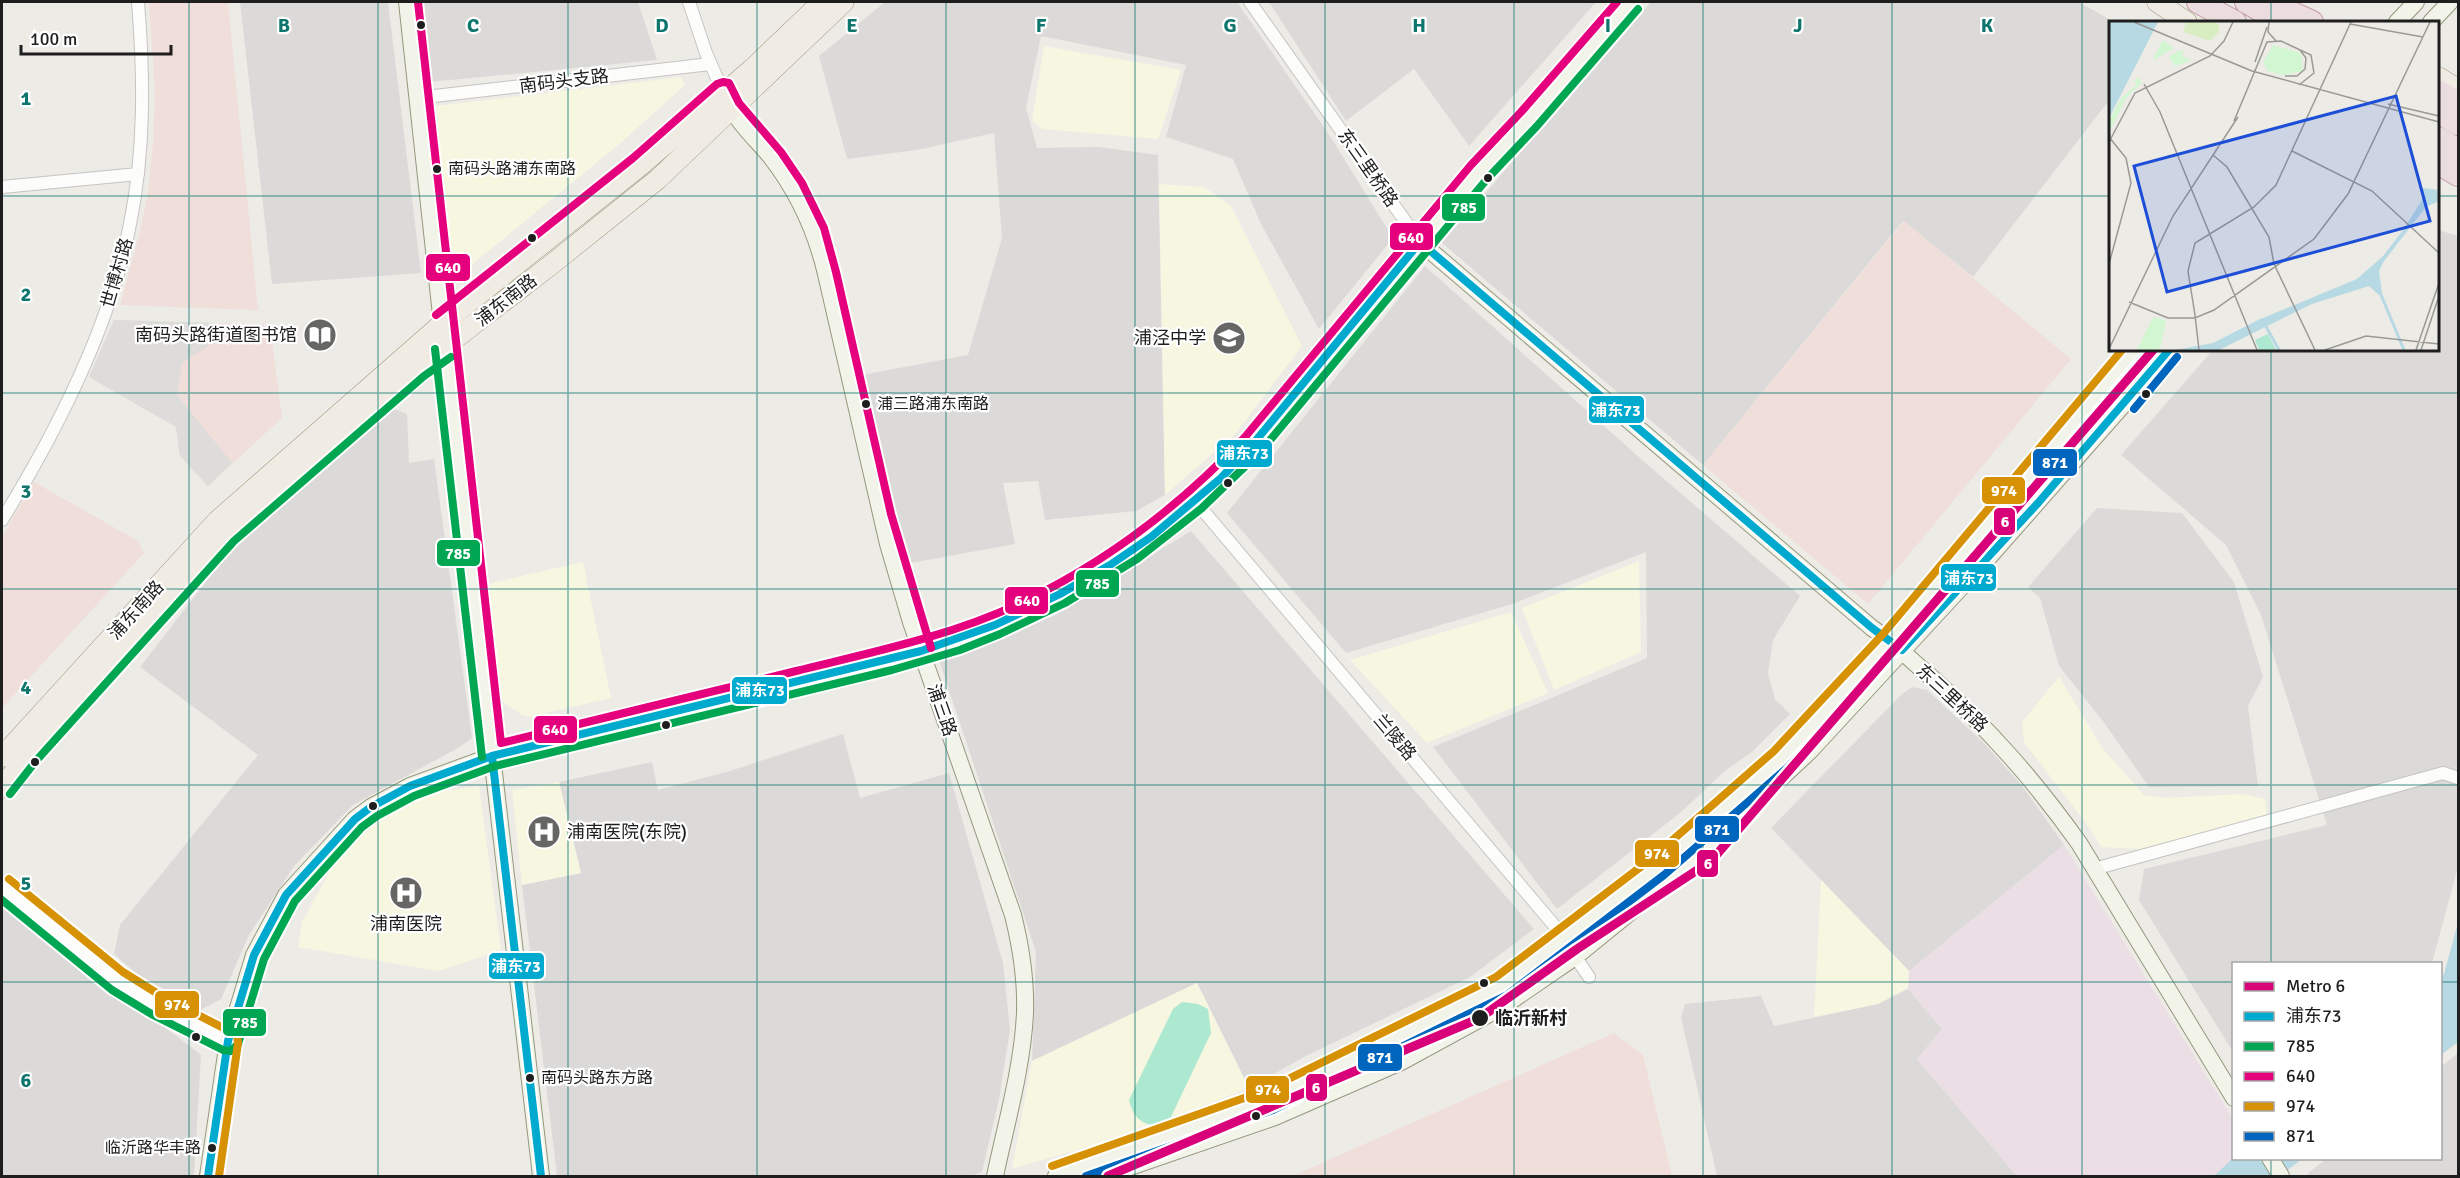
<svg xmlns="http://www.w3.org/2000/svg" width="2460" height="1178" font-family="Signika,'Noto Sans SC',sans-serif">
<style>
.residential{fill:#dcdad8}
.commercial{fill:#f0deda}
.industrial{fill:#ebdee5}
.education{fill:#f6f6e1}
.pitch{fill:#ade9d1}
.parking{fill:#dddcda}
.water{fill:#b6d9e3}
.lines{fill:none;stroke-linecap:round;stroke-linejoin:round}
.street-casing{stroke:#c5c4c2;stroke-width:14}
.secondary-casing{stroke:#95977e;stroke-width:18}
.primary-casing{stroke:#a39982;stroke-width:21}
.highway-casing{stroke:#c59ba6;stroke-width:24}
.street{stroke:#fcfcfb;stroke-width:12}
.secondary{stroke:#f3f4e9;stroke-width:16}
.primary{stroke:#f1ece3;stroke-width:20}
.highway{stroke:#ebdddf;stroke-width:22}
.bus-1-casing{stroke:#fff;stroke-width:12}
.bus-2-casing{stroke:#fff;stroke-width:12}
.bus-3-casing{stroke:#fff;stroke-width:12}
.bus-4-casing{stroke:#fff;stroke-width:12}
.bus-5-casing{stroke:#fff;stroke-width:12}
.bus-1{stroke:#00a9ce;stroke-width:8}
.bus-2{stroke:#00a651;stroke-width:8}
.bus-3{stroke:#e5007d;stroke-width:8}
.bus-4{stroke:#d69204;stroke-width:8}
.bus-5{stroke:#0065bd;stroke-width:8}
.metro-1-casing{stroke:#fff;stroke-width:14}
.metro-1{stroke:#d9017a;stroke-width:9}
.grid{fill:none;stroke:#0f766e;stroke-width:1.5;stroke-opacity:0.55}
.bus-dot{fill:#1e1e1e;stroke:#fff;stroke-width:2}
.labels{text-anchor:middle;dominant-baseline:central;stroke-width:4.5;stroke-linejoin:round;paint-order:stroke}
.bus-label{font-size:16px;fill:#1e1e1e;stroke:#fff;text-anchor:start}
.street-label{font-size:18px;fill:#1e1e1e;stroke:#fff}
.poi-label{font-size:18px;fill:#1e1e1e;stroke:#fff;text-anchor:end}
.stop-label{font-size:18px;font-weight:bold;fill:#1e1e1e;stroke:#fff;text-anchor:start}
.inset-river{fill:none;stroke:#b6d9e3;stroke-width:3}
.inset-road{fill:none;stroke:#9a9996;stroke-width:1.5}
.view{fill:#1d4ed8;fill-opacity:0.15;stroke:#1d4ed8;stroke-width:3}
.inset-edge{fill:none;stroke:#1e1e1e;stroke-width:3}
.grid-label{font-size:20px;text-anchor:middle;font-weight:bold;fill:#0f766e;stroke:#fff;stroke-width:4.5;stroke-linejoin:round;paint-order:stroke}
.line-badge{stroke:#fff;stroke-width:2}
.badge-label{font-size:16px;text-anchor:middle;font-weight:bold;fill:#fff}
</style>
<rect width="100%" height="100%" fill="#edebe6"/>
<path class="residential" d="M240,2H388L421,273L272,284Z
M419,2H638L657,60L429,82Z
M885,2H1237L1330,136L1393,238L1319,329L1261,224L1233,159L1166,137L1186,65L1041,36L1026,108L1037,148L1099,147L1158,155L1165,495L1136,511L1045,520L1038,481L1003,483L1015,544L905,564L862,375L968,355L1002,238L994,133L917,150L847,159L819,56Z
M1269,2H1596L1469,146L1414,69L1346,121Z
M1651,2H2079L2114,22H2110V99L1973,277L1903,221L1703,465L1442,243Z
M2438,230L2458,236V867L2432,963L2234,964L2233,1052L2139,900L2144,869L2327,825L2261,615L2226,545L2121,455L2213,350H2438Z
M1425,266L1649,466L1800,596L1773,640L1768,673L1775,699L1790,714L1752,752L1726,770L1680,813L1557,909L1433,747L1647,658L1646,552L1512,604L1346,653L1227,513Z
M392,408L407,414L409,463L434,459L472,738L458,748L353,805L294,866L249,935L221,999L200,1010L136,973L114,954L120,925L258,755L140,667L246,530Z
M2097,508L2182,513L2234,582L2263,677L2248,706L2258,786L2149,787L2103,721L2059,666L2040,598L2028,587Z
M1191,531L1534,929L1470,977L1306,1056L1249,1088L1197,983L1032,1061L1036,952L939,660L1053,616Z
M1912,687L1927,690L1985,744L2023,787L2064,845L1909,971L1771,828L1902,694Z
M843,734L860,798L949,773L1003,963L1010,1030L999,1099L982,1172L971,1176H557L522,885L581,873L559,782L652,762L658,790L730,771Z
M2,902L201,1055L194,1176H2Z
M1908,989L1942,1029L1917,1059L2017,1176H1717L1681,1017L1685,1004L1761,996L1774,1026L1878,1004Z
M2458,1053V1176H2309L2307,1174L2326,1159L2440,1158L2441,1067Z"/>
<path class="commercial" d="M149,2H228L258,310L120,305L140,232L148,194L153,144L155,92Z
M1904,221L2071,359L1868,604L1703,465Z
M114,320L270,325L282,418L208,486L180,456L176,427L89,377Z
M34,482L138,541L144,553L2,708V537Z
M1614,1033L1643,1055L1672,1176H1297V1174Z"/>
<path class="industrial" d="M2064,845L2233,1119L2232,1159L2214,1176H2017L1917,1059L1942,1029L1908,989L1909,971Z"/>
<path class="education" d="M1044,46L1181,70L1158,139L1042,129L1032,120Z
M681,77L685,85L623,141L469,267H452L436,106Z
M1159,184L1204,187L1231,206L1302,346L1236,433L1165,495Z
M1639,561L1641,652L1554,690L1522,608Z
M583,562L611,698L529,717L522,715L503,702L487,590L491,583Z
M1511,612L1548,693L1427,743L1350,660Z
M2059,677L2103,749L2144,795L2165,798L2242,794L2265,799L2268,826L2162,850L2101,847L2088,826L2024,742L2022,722Z
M559,782L581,873L522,885L512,790Z
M479,786L501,950L439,971L298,947L302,922L334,864L377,821L433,793Z
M1821,880L1909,971L1908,988L1878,1004L1814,1017Z
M1197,983L1249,1088L1125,1136L1012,1169L1032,1061Z"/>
<path class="pitch" d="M1182,1002L1198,1004L1208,1009L1211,1033L1169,1121C1148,1130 1134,1122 1129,1100L1173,1009Z"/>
<path class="parking" d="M114,320L216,323L218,340L182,363L177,395L232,463L208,486L180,456L176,427L89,377Z"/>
<path class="water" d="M2458,923V1042L2441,1055V977L2444,974Z
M2233,1158H2234L2302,1159L2280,1176H2214Z"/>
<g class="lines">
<defs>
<path id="street" d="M689,2L706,53L723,92
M1250,2L1420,242
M417,98L710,64
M2,187L138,174
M1195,501L1553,924L1589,977
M2,520C57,431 110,328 130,224C145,151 144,76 138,2
M2094,869L2443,773L2458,778
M2,887L117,981L158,1006L228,1041"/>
<path id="secondary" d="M407,2L446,361L541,1176
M2397,22L2416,2
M2431,22L2450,2
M726,98C736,121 755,138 771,157C798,192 816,231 826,274L888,544L911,622L1013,915C1021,947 1026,979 1025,1012C1023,1065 1006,1124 995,1176
M1420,242L1872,628C1894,643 1912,661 1932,678C1990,730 2034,780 2079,843L2234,1098
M2270,1158L2281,1176
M208,1176L228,1041L254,955L286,895L355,819L371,807L410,786L492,756L827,675L957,640L1030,610L1110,565L1151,537L1195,501L1253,444L1479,172L1529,119L1630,2
M1056,1176L1268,1101L1502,986L1658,867L1781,759L1891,641L2135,350
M1104,1176L1275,1117L1401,1062L1502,1007L1575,957L1676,875L1809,752L1990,556L2138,388L2169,350"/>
<path id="primary" d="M2157,2L2187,22
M2438,77L2458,89
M2,757L217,521L443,323L640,166L753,68L822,2
M2,788L27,755L227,533L417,368L552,264L658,179L844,2"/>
<path id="highway" d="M2198,2L2235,22
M2246,2L2281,22
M2269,2L2312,22
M2438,91L2458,103
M2438,112L2458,124
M2438,138L2458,150
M2438,163L2458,175"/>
</defs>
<use href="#street" class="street-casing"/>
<use href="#secondary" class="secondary-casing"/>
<use href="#primary" class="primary-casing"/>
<use href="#highway" class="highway-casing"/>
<use href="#street" class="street"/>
<use href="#secondary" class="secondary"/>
<use href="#primary" class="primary"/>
<use href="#highway" class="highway"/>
<defs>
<path id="bus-1" d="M1420,242L1872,628L1902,650L2038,503L2169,350
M492,756L541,1176
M208,1176L228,1041L254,955L286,895L355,819L371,807L410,786L492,756L921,651L995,625L1060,594L1110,565L1151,537L1221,478L1253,444L1420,242"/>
<path id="bus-2" d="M435,349L482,757
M10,794L35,762L234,541L424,376L451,357
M2,900L112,990L153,1015L223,1050L231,1051L238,1044L264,959L295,901L362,827L377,816L414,796L495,766L892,670L960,650L1000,634L1065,603L1137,559L1202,508L1261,451L1487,179L1537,126L1638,9"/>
<path id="bus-3" d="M418,2L501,743C599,719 698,695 796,671C873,652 952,636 1025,601C1108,561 1182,504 1245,437L1471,165L1521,112L1617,2
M436,315L633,158L717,84L723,82L729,83L739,103L781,152L802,183L824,228L836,272L891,514L931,648"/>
<path id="bus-4" d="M2118,395L2156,350
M9,879L123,972L163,997L237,1035L238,1043L219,1176
M1052,1166L1264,1091L1496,977L1651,859L1774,751L1883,634L2122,350"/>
<path id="bus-5" d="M2134,409L2177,357
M1086,1176L1273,1110L1507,995L1664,875L1788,767L1899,648L2143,357"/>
</defs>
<use href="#bus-1" class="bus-1-casing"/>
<use href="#bus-2" class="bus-2-casing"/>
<use href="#bus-3" class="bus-3-casing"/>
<use href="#bus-4" class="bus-4-casing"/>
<use href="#bus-5" class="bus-5-casing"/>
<use href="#bus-1" class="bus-1"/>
<use href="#bus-2" class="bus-2"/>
<use href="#bus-3" class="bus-3"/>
<use href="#bus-4" class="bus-4"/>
<use href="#bus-5" class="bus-5"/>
<defs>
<path id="metro-1" d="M1108,1176L1480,1018L1577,949L1711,861L2153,350"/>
</defs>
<use href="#metro-1" class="metro-1-casing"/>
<use href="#metro-1" class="metro-1"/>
</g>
<path class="grid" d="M189,2V1176M378,2V1176M568,2V1176M757,2V1176M946,2V1176M1135,2V1176M1325,2V1176M1514,2V1176M1703,2V1176M1892,2V1176M2082,2V1176M2271,2V22M2,196H2110M2438,196H2458M2271,350V964M2,393H2458M2,589H2458M2,785H2458M2,982H2234M2440,982H2458M2271,1158V1176"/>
<defs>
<symbol id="library-disc" viewBox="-11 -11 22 22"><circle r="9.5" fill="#666664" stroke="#fff"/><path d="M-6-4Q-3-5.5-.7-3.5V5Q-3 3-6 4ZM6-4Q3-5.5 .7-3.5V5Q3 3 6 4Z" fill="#fff"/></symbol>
<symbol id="school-disc" viewBox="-11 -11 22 22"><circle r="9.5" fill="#666664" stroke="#fff"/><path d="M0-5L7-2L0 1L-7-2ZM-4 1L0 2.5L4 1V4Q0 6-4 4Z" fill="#fff"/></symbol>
<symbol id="hospital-disc" viewBox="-11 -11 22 22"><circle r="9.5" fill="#666664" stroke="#fff"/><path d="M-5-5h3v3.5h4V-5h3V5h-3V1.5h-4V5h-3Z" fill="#fff"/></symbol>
</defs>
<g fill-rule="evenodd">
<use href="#library-disc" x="301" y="316" width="38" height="38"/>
<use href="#school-disc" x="1210" y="319" width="38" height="38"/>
<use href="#hospital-disc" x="525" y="813" width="38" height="38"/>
<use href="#hospital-disc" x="387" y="874" width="38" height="38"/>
</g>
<g class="bus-dot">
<circle cx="421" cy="25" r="5"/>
<circle cx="437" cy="169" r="5"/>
<circle cx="1488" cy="178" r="5"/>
<circle cx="532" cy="238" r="5"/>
<circle cx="2146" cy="394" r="5"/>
<circle cx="866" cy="404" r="5"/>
<circle cx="1228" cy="483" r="5"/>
<circle cx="666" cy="725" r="5"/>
<circle cx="35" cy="762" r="5"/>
<circle cx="373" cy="806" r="5"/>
<circle cx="1484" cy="983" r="5"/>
<circle cx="1480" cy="1018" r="9"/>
<circle cx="196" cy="1037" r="5"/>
<circle cx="530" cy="1078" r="5"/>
<circle cx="1256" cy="1116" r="5"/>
<circle cx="212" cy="1148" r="5"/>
</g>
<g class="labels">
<g class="bus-label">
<text x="448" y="169">南码头路浦东南路</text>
<text x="877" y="404">浦三路浦东南路</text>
<text x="541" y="1078">南码头路东方路</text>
<text x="201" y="1148" text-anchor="end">临沂路华丰路</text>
</g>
<g class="street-label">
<text transform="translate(564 81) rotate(-7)">南码头支路</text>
<text transform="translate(1368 168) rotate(55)">东三里桥路</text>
<text transform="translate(117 273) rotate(-74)">世博村路</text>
<text transform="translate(506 300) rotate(-38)">浦东南路</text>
<text transform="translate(136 610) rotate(-48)">浦东南路</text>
<text transform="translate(1952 698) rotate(43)">东三里桥路</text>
<text transform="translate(942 710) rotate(71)">浦三路</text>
<text transform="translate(1395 737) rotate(50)">兰陵路</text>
</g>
<g class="poi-label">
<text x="297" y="335">南码头路街道图书馆</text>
<text x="1206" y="338">浦泾中学</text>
<text x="567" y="832" text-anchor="start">浦南医院(东院)</text>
<text x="406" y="924" text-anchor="middle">浦南医院</text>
</g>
<g class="stop-label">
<text x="1495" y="1018">临沂新村</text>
</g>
</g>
<g transform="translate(2109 21)">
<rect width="330" height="330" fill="#edebe6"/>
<path d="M77,1H105L110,4V11L101,20L74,11Z" fill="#d8eec2"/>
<path d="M54,19L65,27L45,39L44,38ZM164,24L192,32L194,50L175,54L159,50L154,41ZM69,30H75L73,35L83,39L66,45L60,36ZM29,56L33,62L17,77L0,112V100L12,77L28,64L25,60ZM44,296L57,299L52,325L48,329H28Z" fill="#d2f6d2"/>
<path d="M159,313L167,329H150L146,319Z" fill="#ade9d1"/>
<path d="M0,1H49L0,97ZM314,167L330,169V180L317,186L275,240L270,250L273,272L270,274L260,265L203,283L110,329H66L104,322L149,299L248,258L274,235L294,209L313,179Z" fill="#b6d9e3"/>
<path class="inset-river" d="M3,1L10,34L22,49M270,269L295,329M155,302L170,329"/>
<path class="inset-road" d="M25,1L143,50L330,101M160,1L159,11L168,21M241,3L314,16M146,41L158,6M176,55H188L196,48L197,37L191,29M35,63L51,91L148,329M279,83L330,95M125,100L158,21L172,20L202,34L205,52L190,64M0,121L26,72L101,35L115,20L124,1M183,130L263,170L330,232M104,134L118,146L160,216L165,243L206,329M0,243L22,162L17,137L0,116M20,281L59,297H86L105,289L205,218L239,173L321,1M86,294L79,250L86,222L145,186L167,164L242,1M86,294L90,329M0,328L64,195L129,96M216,329L257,315L330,323M307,329L330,262M312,329L330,275"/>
<path class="view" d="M287,75L321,200L58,271L25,145Z"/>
<rect width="330" height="330" class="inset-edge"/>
</g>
<g class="grid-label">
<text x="284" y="32">B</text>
<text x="473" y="32">C</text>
<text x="662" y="32">D</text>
<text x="852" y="32">E</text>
<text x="1041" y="32">F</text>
<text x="1230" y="32">G</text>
<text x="1419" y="32">H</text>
<text x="1608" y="32">I</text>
<text x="1798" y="32">J</text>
<text x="1987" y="32">K</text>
<text x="26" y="105">1</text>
<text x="26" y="301">2</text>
<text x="26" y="498">3</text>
<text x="26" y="694">4</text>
<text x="26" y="890">5</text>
<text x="26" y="1087">6</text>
</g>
<g class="line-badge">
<rect x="1441" y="193" width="45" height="29" rx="6" fill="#00a651"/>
<rect x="1389" y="222" width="45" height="29" rx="6" fill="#e5007d"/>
<rect x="425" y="253" width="46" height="29" rx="6" fill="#e5007d"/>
<rect x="1588" y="395" width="57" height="29" rx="6" fill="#00a9ce"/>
<rect x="1216" y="439" width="57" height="29" rx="6" fill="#00a9ce"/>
<rect x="2032" y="448" width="46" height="29" rx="6" fill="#0065bd"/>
<rect x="1981" y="476" width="45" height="29" rx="6" fill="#d69204"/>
<rect x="1993" y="507" width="23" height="29" rx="6" fill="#d9017a"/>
<rect x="436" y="539" width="45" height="28" rx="6" fill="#00a651"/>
<rect x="1940" y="563" width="57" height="29" rx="6" fill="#00a9ce"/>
<rect x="1075" y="569" width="45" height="29" rx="6" fill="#00a651"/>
<rect x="1004" y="586" width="45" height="29" rx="6" fill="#e5007d"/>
<rect x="731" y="676" width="57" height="29" rx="6" fill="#00a9ce"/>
<rect x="533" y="715" width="45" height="29" rx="6" fill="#e5007d"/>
<rect x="1694" y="815" width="46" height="28" rx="6" fill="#0065bd"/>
<rect x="1634" y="839" width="46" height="29" rx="6" fill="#d69204"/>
<rect x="1696" y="849" width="23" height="29" rx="6" fill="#d9017a"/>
<rect x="488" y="952" width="57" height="28" rx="6" fill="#00a9ce"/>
<rect x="154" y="990" width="46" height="29" rx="6" fill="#d69204"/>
<rect x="222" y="1008" width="45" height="29" rx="6" fill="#00a651"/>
<rect x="1357" y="1043" width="46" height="29" rx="6" fill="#0065bd"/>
<rect x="1305" y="1073" width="23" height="29" rx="6" fill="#d9017a"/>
<rect x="1245" y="1075" width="45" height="29" rx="6" fill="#d69204"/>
</g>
<g class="badge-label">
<text x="1464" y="213">785</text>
<text x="1411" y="243">640</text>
<text x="448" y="273">640</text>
<text x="1616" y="416">浦东73</text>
<text x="1244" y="459">浦东73</text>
<text x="2055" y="468">871</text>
<text x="2004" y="496">974</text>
<text x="2005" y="527">6</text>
<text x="458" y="559">785</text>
<text x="1969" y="584">浦东73</text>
<text x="1097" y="589">785</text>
<text x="1027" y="606">640</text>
<text x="760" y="696">浦东73</text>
<text x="555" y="735">640</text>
<text x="1717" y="835">871</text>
<text x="1657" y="859">974</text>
<text x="1708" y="869">6</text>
<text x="516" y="972">浦东73</text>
<text x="177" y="1010">974</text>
<text x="245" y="1028">785</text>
<text x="1380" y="1063">871</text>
<text x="1316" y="1093">6</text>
<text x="1268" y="1095">974</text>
</g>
<rect width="2460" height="1178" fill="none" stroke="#1e1e1e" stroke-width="6"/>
<rect x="2232" y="962" width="210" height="198" fill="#ffffff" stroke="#a5a5a5" stroke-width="1.5"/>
<rect x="2244" y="982" width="30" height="9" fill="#d9017a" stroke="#a5a5a5" stroke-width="1.5"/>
<text x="2286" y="992" font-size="18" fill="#1e1e1e">Metro 6</text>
<rect x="2244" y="1012" width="30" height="9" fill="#00a9ce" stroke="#a5a5a5" stroke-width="1.5"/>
<text x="2286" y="1022" font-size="18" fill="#1e1e1e">浦东73</text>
<rect x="2244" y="1042" width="30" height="9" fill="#00a651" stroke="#a5a5a5" stroke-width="1.5"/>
<text x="2286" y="1052" font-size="18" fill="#1e1e1e">785</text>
<rect x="2244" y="1072" width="30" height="9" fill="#e5007d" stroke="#a5a5a5" stroke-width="1.5"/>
<text x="2286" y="1082" font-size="18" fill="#1e1e1e">640</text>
<rect x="2244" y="1102" width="30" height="9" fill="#d69204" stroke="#a5a5a5" stroke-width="1.5"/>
<text x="2286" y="1112" font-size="18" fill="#1e1e1e">974</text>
<rect x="2244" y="1132" width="30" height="9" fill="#0065bd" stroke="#a5a5a5" stroke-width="1.5"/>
<text x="2286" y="1142" font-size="18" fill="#1e1e1e">871</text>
<path d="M21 45v9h150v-9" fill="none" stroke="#1e1e1e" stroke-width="3"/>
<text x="30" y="45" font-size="18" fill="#1e1e1e" stroke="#ffffff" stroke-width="4.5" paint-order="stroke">100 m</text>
</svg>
